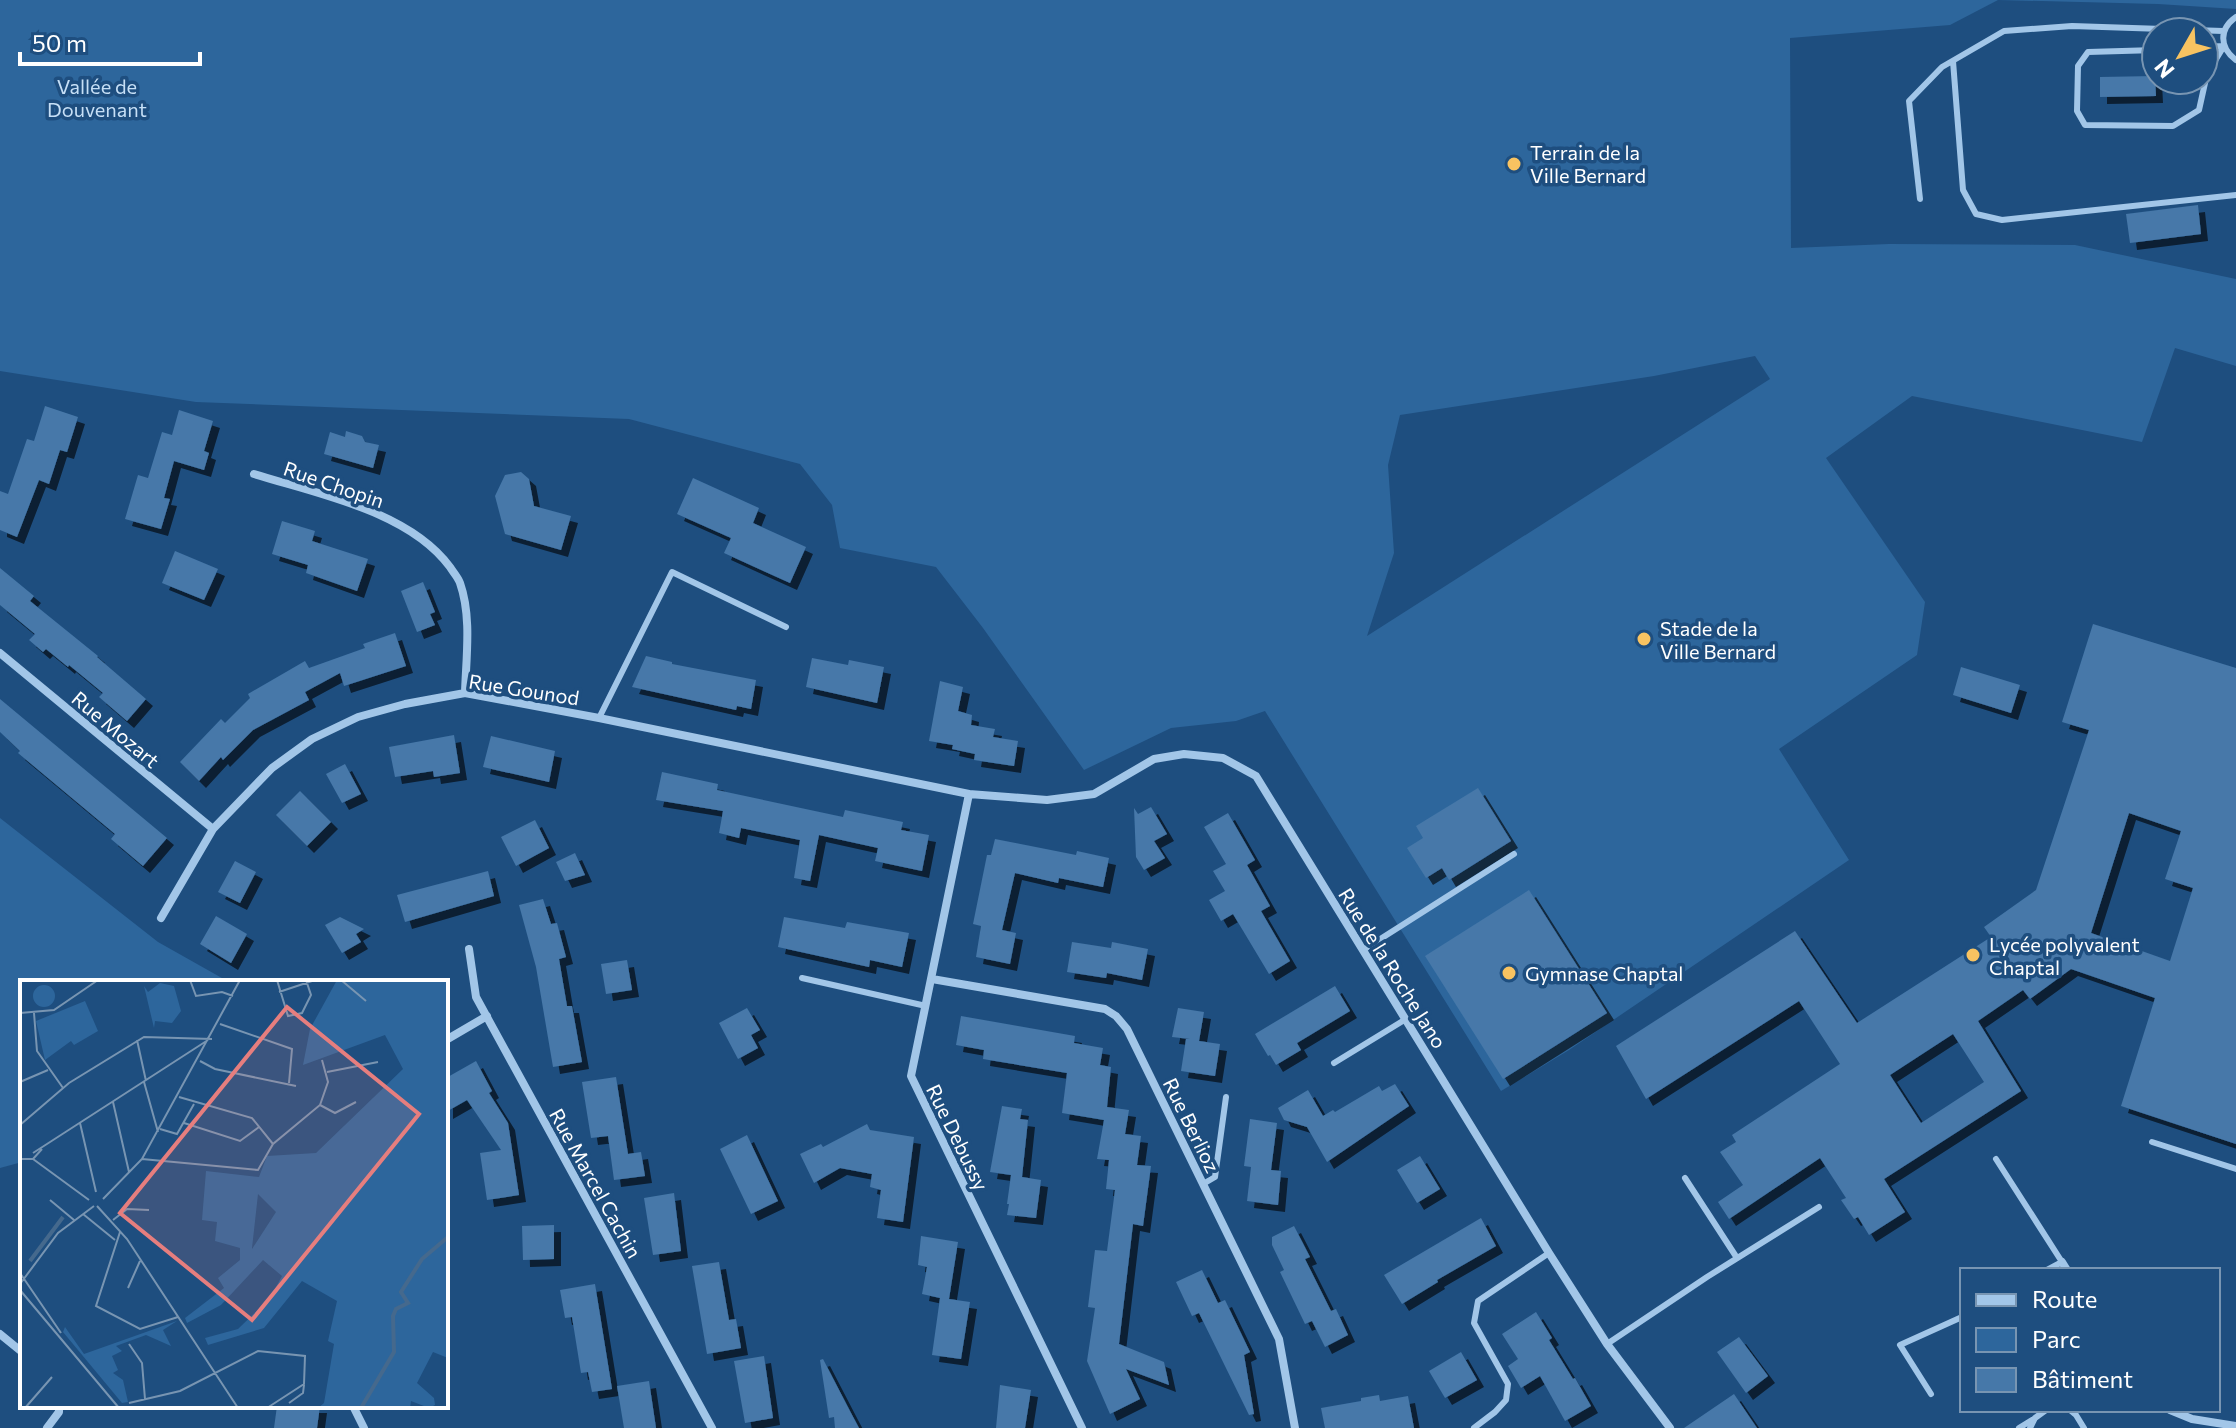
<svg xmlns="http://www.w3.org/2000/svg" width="2236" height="1428" font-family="Commissioner,sans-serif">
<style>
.green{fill:#2d669c;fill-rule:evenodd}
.building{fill:#4678a9;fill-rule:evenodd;filter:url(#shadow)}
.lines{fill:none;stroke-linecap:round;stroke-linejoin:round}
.service{stroke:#a2c6e8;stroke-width:6}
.minor{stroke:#a2c6e8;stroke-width:8}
.poi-dot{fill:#f8c361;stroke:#1e4e7f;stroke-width:3}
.labels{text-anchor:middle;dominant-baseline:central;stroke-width:7;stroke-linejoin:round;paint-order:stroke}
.park-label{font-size:20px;fill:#c6dff6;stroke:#1e4e7f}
.poi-label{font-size:20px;fill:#fff;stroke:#1e4e7f;text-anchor:start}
.street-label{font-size:20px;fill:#fff;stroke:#1e4e7f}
.inset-river{fill:none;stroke:#45698d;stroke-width:4}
.inset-road{fill:none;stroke:#7895b2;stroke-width:2}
.view{fill:#e67e7e;fill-opacity:0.15;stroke:#e67e7e;stroke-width:4}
.inset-edge{fill:none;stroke:#fff;stroke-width:4}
</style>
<defs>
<filter id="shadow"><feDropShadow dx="7" dy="7" stdDeviation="0" flood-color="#0009"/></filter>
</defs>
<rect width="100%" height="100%" fill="#1e4e7f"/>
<path class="green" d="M0,0H2236V9L2158,4L1998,0L1950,25L1790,38L1791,248L1889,244L2075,245L2236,279V366L2175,348L2142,442L1912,396L1826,458L1925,602L1917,655L1779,749L1849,860L1569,1050L1501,1091L1265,711L1236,721L1171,728L1084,770L983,628L936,567L840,548L832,505L800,464L629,419L196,402L0,371ZM1755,356L1770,379L1367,636L1394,553L1388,465L1400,415L1654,376Z
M0,818L158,942L229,982H22V1162L0,1168Z"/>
<path class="building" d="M2155,76L2156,96L2100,97V77Z
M2198,205L2201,234L2130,243L2126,214Z
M45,406L78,417L67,452L60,450L49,484L39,480L17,537L0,530V491L8,494L27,439L34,441Z
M179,410L213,421L204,451L209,453L204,470L174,461L164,498L170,499L161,529L125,519L138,475L148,478L162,432L172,435Z
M346,431L362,436L365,442L379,445L373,468L324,454L330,432L345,437Z
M521,472L529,479L534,506L571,516L561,550L505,534L495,496L505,475Z
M693,478L759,508L753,523L806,547L790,583L724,553L731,538L677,514Z
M282,521L315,531L312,541L368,559L357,591L306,573L308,565L272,554Z
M175,551L218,569L204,600L162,583Z
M0,568L34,596L30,601L98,656L97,657L146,699L127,721L99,697L103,693L69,665L68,667L46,649L43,652L29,640L35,634L0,605Z
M423,582L435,612L430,614L435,625L417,632L401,591Z
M2093,624L2236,668V1144L2121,1106L2155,998L2071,969L2030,999L2023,990L1978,1021L2021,1091L1884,1179L1905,1212L1869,1235L1858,1217L1854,1219L1841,1200L1846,1198L1820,1158L1729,1219L1718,1202L1743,1185L1720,1152L1736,1142L1732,1135L1840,1064L1799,1001L1646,1099L1616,1046L1795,931L1857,1023L1991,937L1984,927L2036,890L2089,730L2062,722ZM2129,813L2181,831L2165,879L2193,888L2170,961L2091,933ZM1953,1034L1984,1082L1921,1123L1890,1075Z
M395,633L406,666L344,686L340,673L305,692L309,700L253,730L223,760L221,757L199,781L180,762L221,719L225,723L250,698L248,694L305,661L309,668L365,648L363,644Z
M646,656L672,662V664L756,680L751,709L737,706L736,710L632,687Z
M812,658L848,665L849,660L884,667L877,703L806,687Z
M1961,667L2020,685L2011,713L1953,695Z
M940,681L963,687L958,711L972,715L971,725L995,729L993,737L1018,741L1014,766L974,760L975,754L952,749L953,745L929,741Z
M0,699L167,838L143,866L111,839L115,834L18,753L20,751L0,732Z
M454,735L460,773L434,777L433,771L395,777L389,747Z
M491,736L555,751L549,782L483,767Z
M345,764L361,794L342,803L326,774Z
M662,772L718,784L717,790L843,817L845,810L903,822L901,830L929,835L922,871L875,861L878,848L819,835L810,881L794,878L800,840L741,828L739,838L719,833L723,811L656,800Z
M1478,788L1511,841L1449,880L1442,868L1426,878L1407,848L1423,838L1416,826Z
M300,791L331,822L307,846L276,815Z
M1151,807L1167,834L1154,841L1165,858L1144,870L1136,857L1134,808L1138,814Z
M1228,813L1255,860L1247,865L1270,906L1261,911L1290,961L1269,974L1233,914L1221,921L1209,900L1225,891L1213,871L1226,864L1204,827Z
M535,820L549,848L516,866L501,837Z
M995,839L1076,855L1077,851L1109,858L1103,887L1059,878L1058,883L1015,873L1002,930L1016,933L1010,964L976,957L981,926L973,924L987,855H991Z
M575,853L585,875L565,881L556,862Z
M235,861L256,872L240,903L218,892Z
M488,871L494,896L405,922L397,895Z
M1529,890L1607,1013L1503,1079L1425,956Z
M543,899L551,924L557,923L566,957L559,959L567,1006H572L582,1062L553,1067L536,967L519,905Z
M216,916L247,934L231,963L200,944Z
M340,917L364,929L356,934L361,942L342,953L325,925Z
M784,917L845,928L847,922L909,933L902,967L870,960L869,967L778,947Z
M1072,942L1111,948L1112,942L1148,949L1142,980L1107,973L1106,978L1067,972Z
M627,960L632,990L606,994L601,964Z
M1335,986L1350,1011L1297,1043L1301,1050L1276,1065L1270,1055L1268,1056L1255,1034Z
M747,1008L760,1030L751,1035L758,1048L738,1059L719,1023Z
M1178,1008L1204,1012L1199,1041L1220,1044L1215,1076L1181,1071L1186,1039H1190L1172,1037Z
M961,1016L1075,1036L1074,1043L1103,1048L1100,1065L1111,1067L1107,1107L1129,1110L1125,1134L1141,1136L1137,1165L1151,1166L1143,1226L1133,1224L1119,1344L1164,1362L1169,1385L1126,1369L1140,1399L1110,1414L1087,1361L1095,1308L1088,1307L1095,1250L1107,1251L1115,1190L1106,1189L1109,1160L1097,1159L1104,1120L1062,1113L1067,1073L983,1059L984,1050L956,1045Z
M476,1061L492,1091L489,1093L508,1123L519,1195L487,1200L480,1153L501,1150L467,1100L446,1112V1078Z
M616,1077L628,1154L641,1152L645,1176L614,1180L608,1136L591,1138L582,1082Z
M1395,1084L1409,1106L1327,1162L1307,1127L1284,1120L1278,1108L1308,1090L1323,1116L1333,1110L1335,1112L1379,1086L1382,1091Z
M1002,1106L1022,1109L1020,1119L1028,1120L1022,1177L1041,1180L1036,1218L1007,1215L1009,1204H1007L1011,1175L990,1172Z
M1250,1119L1277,1123L1271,1170L1281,1171L1278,1205L1247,1201L1251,1167L1244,1166Z
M867,1124L870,1130L914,1137L903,1222L877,1218L881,1190L870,1187L872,1174L840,1168L814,1183L800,1154L821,1144L823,1147Z
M747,1135L778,1201L751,1214L720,1149Z
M1420,1156L1440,1189L1417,1203L1397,1170Z
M674,1193L681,1251L653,1255L644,1198Z
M1481,1218L1496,1246L1437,1280L1438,1282L1402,1304L1384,1275Z
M554,1225V1259L523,1260L522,1226Z
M1294,1226L1310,1257L1305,1259L1331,1311L1336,1309L1348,1335L1325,1347L1312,1321L1305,1324L1280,1272L1284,1270L1272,1245V1237Z
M921,1236L958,1242L949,1299L970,1302L961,1359L932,1355L940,1298L922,1294L927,1267L918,1265Z
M719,1262L729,1320L736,1319L741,1348L707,1354L692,1266Z
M1202,1270L1218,1303L1225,1300L1250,1352L1244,1355L1254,1414L1249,1415L1199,1313L1192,1316L1176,1282Z
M595,1284L612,1389L592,1392L588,1372L581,1373L572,1317L565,1318L560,1290Z
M1536,1312L1552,1338L1549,1340L1573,1379L1575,1378L1591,1406L1565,1421L1540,1376L1521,1388L1508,1366L1518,1359L1502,1334Z
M1739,1337L1768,1376L1746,1393L1717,1352Z
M1461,1352L1477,1380L1445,1398L1429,1371Z
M764,1356L773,1418L745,1423L734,1361Z
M823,1359L851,1413L859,1428H835L834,1417L829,1418L820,1360Z
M649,1381L656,1428H624L617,1386Z
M1000,1385L1031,1390L1025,1428H996Z
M1734,1394L1757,1428H1684Z
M1379,1395L1380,1401L1408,1396L1414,1428H1325L1321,1408L1361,1401V1398Z
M277,1406H320L317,1428H274Z"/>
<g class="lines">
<path class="service" d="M2236,17C2219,29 2219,47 2236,60
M2204,47L2224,46
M2156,50L2088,52L2078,66L2077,111L2085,125L2173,126L2199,110L2207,74L2224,46
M1953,61L1963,190L1976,214L2002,220L2236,195
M1920,199L1909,101L1942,67L2004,31L2072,26L2223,31
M599,718L672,572L786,627
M1363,950L1514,854
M802,978L926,1006
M1334,1063L1406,1019
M2152,1142L2236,1169
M1996,1159L2062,1262L2047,1270
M1685,1178L1737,1258
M1203,1184L1215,1177L1226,1097
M1607,1344L1707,1277L1819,1207
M1931,1394L1900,1345L1962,1317
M2070,1410L2076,1415L2084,1428
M1474,1428L1495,1412L1506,1400L1508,1384L1474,1323L1478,1301L1549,1253
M2019,1428L2032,1420
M2030,1428L2035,1418L2046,1410"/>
<path class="minor" d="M254,474C318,494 409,511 450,567C453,572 458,577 460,583C472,617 466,658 465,693
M0,653L213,829
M969,794L911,1076L1082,1428
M161,918L213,829L272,768L312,739L358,717L405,704L465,693L599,718L969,794L1047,800L1094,794L1154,759L1184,754L1223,758L1256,776L1549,1253L1607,1344L1670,1428
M469,949L476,997L712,1428
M932,979L1105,1009L1116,1016L1127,1029L1279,1339L1295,1428
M446,1040L487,1016
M2062,1262L2067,1270
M0,1334L22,1352
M353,1406L364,1428
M2170,1410L2192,1419L2236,1426
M47,1428L59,1412V1406"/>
</g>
<g class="poi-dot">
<circle cx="1514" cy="164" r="8"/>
<circle cx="1644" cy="639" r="8"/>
<circle cx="1973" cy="955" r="8"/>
<circle cx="1509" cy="973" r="8"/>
</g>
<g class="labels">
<g class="park-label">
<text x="97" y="86">Vallée de<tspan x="97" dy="23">Douvenant</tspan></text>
</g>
<g class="poi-label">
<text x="1530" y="152">Terrain de la<tspan x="1530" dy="23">Ville Bernard</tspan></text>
<text x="1660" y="628">Stade de la<tspan x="1660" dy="23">Ville Bernard</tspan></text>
<text x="1989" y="944">Lycée polyvalent<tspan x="1989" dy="23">Chaptal</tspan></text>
<text x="1525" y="973">Gymnase Chaptal</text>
</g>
<g class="street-label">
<text transform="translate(334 484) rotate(19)">Rue Chopin</text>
<text transform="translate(524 689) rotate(9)">Rue Gounod</text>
<text transform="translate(116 729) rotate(40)">Rue Mozart</text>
<text transform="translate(1393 968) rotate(58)">Rue de la Roche Jano</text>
<text transform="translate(1192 1125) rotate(64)">Rue Berlioz</text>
<text transform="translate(958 1137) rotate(64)">Rue Debussy</text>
<text transform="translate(596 1183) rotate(61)">Rue Marcel Cachin</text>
</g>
</g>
<g transform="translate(20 980)">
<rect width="428" height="428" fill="#1e4e7f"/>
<path d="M317,0H428V378L413,372L397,403L414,418L415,425L409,428L391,421L390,428H298L304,423L314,364L308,361L317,321L282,301L244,348L188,365L185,358L218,349L250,318L262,296L243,280L201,325L167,343L165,338L204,308L198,298L220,280V268L195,261L197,242L182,240L186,191L239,197L247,176L296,173L383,89L365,55L283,85L290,49ZM238,214L256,232L232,269V268ZM140,3L154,6L161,31L152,43L135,41L134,48L124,6L128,12ZM13 16a11 11 0 1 1 22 0a11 11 0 1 1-22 0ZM65,21L78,51L54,65L51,61L25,80L16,41ZM157,341L143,350L151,366L126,355L96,366L102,371L92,376L98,390L93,393L103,400L108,422L102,423L43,352L45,347L64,374Z" fill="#2d669c" fill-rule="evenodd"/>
<path class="inset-river" d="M10,281L43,237M341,428L374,372L373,336L376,329L388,323L381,312L402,279L428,257"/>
<path class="inset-road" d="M170,0L176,16L202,12L213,16M257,0L268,36L282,33L291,15L286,0M321,0L346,21M259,12L295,0M0,33L34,30L78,0M14,33L17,71L43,108M200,44L272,69L269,103M117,60L126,101M180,81L195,89L276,106M307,92L358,82M0,102L28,90M124,102L138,152M159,117L232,138L253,164M93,122L109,192M300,125L315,133L336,122M60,143L76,212M164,143L220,161L239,147M0,145L49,103L124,57L192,59M140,149L157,154L174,124M13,173L188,60M0,179H13L22,169M13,179L69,220M122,179L238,190L253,164L300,125L308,102L302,80M83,219L122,179L220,0M30,220L54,240M77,226L107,259L218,428M63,234L95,260M93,240L107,229L129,230M100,252L76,326L120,349L158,337M0,293L41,353M0,304L38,253L74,226M108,308L120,281M0,310L99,428M109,364L122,383L125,419M109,423L160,411L238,371L285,376L284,404L247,428M269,423L283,413L284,405M5,428L32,397"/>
<path class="view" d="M267,27L399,134L232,340L100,233Z"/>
<rect width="428" height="428" class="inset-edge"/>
</g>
<rect x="1960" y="1268" width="260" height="144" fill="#1e4e7f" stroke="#7895b2" stroke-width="2"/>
<rect x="1976" y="1294" width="40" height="12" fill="#a2c6e8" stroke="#7895b2" stroke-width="2"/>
<text x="2032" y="1308" font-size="24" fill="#ffffff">Route</text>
<rect x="1976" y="1328" width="40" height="24" fill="#2d669c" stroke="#7895b2" stroke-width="2"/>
<text x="2032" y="1348" font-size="24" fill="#ffffff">Parc</text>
<rect x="1976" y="1368" width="40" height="24" fill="#4678a9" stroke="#7895b2" stroke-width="2"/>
<text x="2032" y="1388" font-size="24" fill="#ffffff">Bâtiment</text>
<g transform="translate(2180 56) rotate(231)"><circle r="38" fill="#1e4e7f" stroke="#7895b2" stroke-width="2"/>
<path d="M0-6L14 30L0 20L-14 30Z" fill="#f8c361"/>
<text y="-12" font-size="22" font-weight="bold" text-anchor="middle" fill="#ffffff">N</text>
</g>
<path d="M20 52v12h180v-12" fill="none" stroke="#ffffff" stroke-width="4"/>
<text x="32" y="52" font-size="24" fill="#ffffff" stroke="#1e4e7f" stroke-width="6" paint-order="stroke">50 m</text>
</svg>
